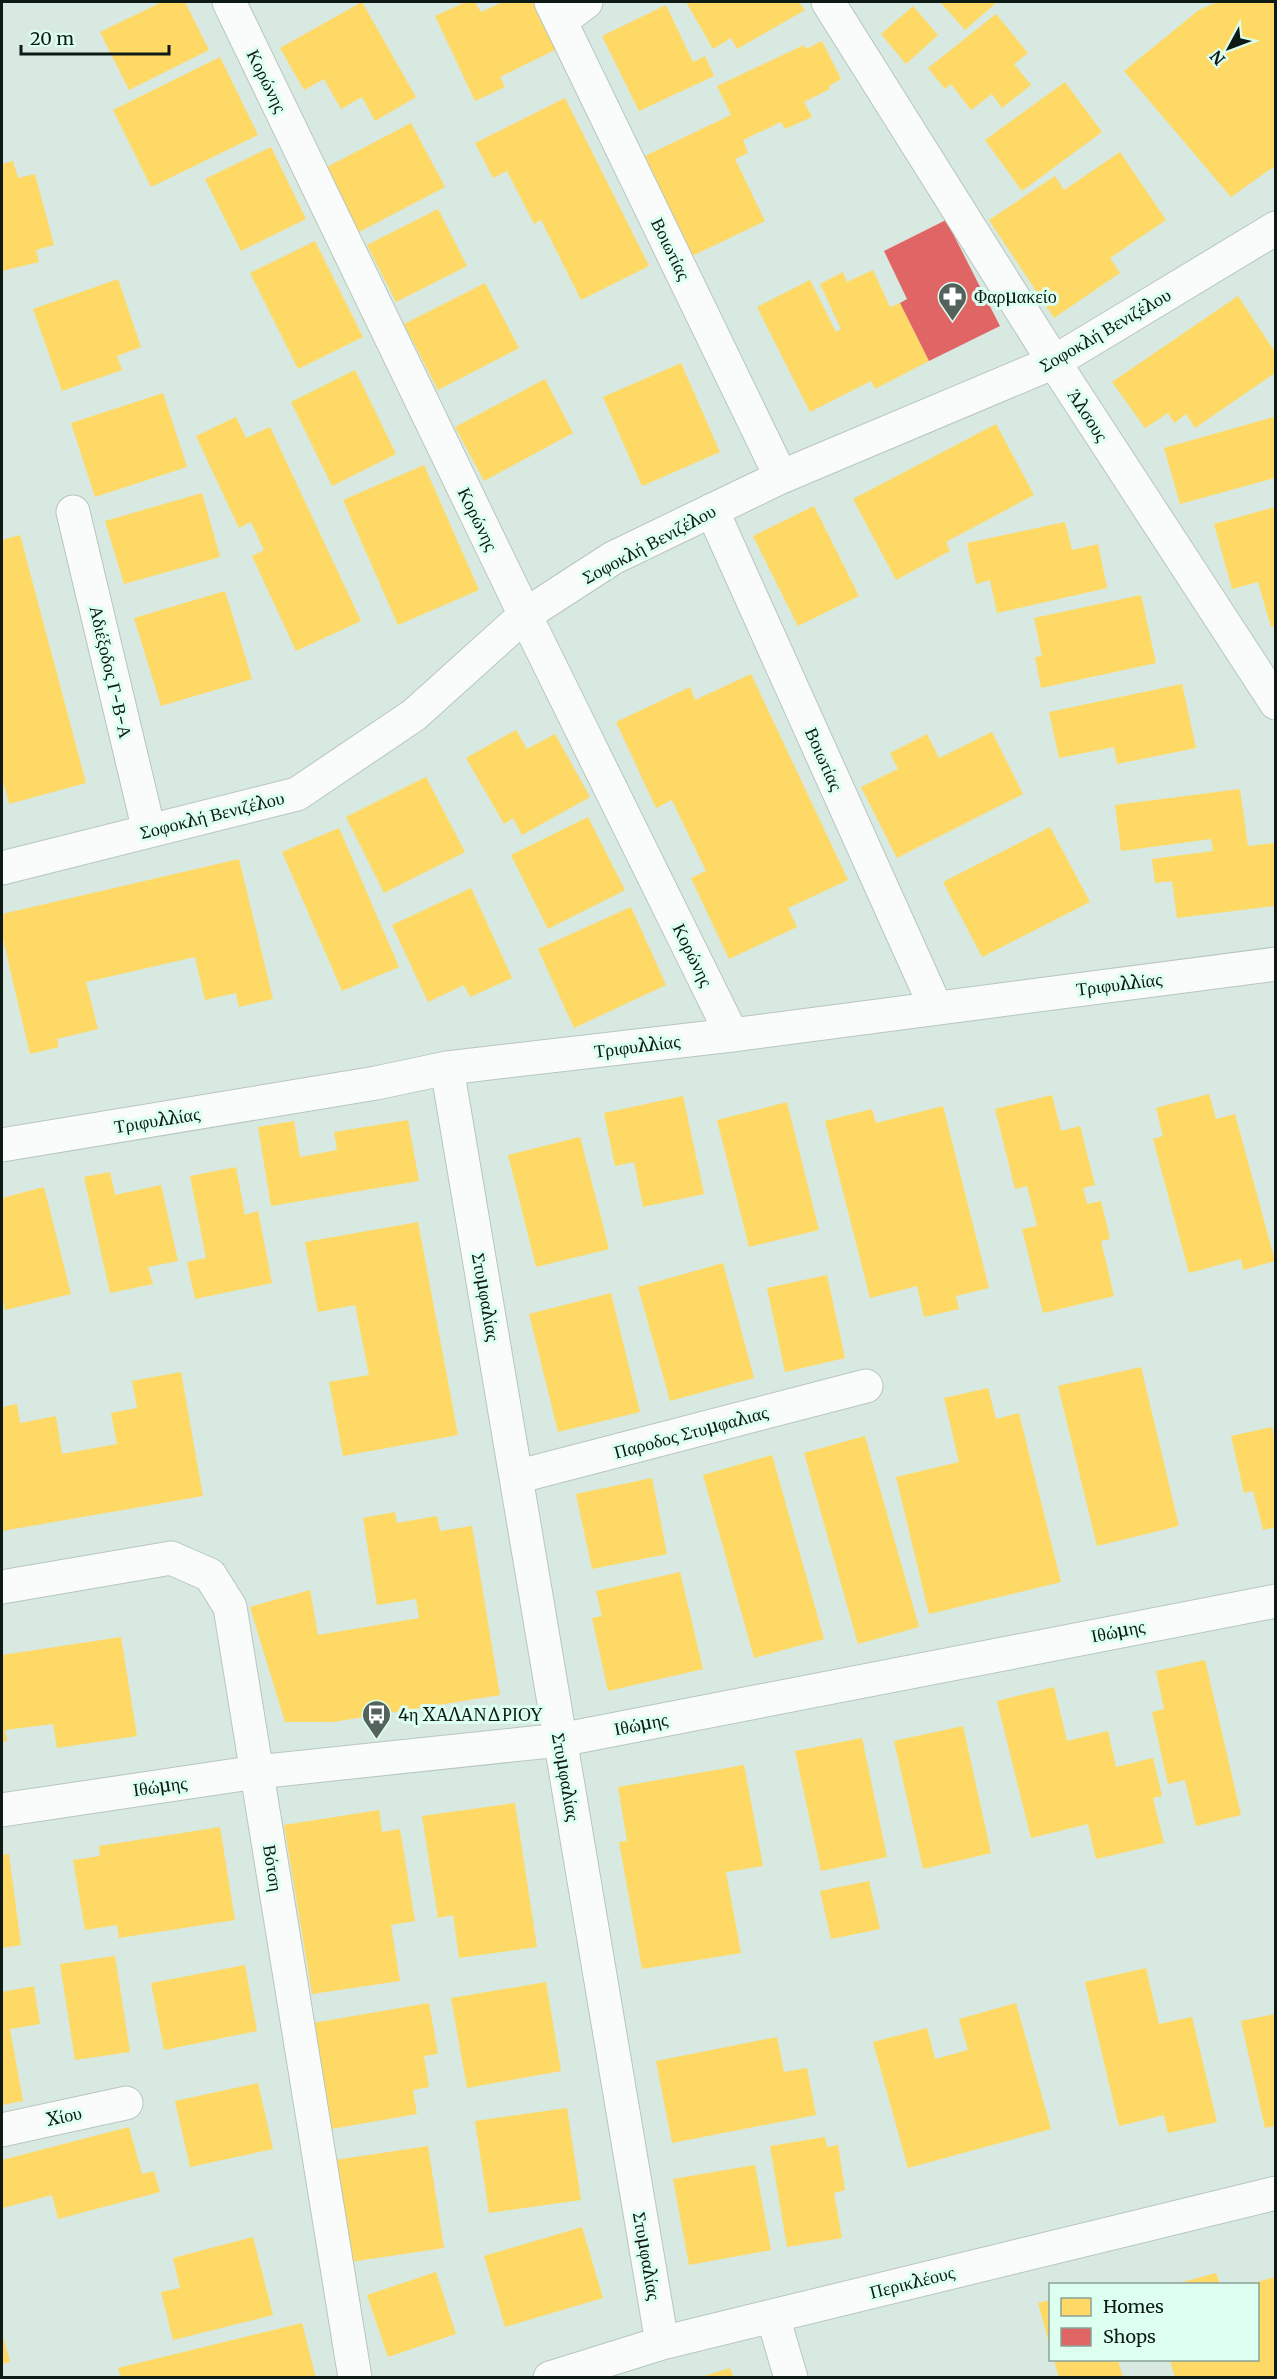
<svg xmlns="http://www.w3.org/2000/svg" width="1277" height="2379" font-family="Merriweather,serif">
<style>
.homes{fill:#ffd966}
.shops{fill:#e06666}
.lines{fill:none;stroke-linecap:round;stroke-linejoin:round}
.minor-casing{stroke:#b8c6bf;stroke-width:35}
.minor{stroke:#f9fcfa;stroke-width:33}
.labels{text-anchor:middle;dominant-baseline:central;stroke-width:6;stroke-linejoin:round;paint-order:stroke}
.street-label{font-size:18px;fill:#0e1a15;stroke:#dcffef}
.poi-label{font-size:18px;fill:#0e1a15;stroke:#dcffef;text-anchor:start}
</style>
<rect width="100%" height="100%" fill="#d7e9e0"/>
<path class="homes" d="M162,2H185L209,50L129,90L100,32Z
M362,2L416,97L375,121L362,97L341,109L324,79L304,90L280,48Z
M466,2H475L481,12L503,2H533L557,49L500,77L505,87L475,101L435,16Z
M686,2H799L805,10L737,49L731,38L713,49Z
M940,2H997L965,30Z
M1218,2H1275V166L1231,197L1124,71L1199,10Z
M666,5L693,62L705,56L714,76L639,111L602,36Z
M913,6L938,35L906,64L881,34Z
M996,14L1028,53L1014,64L1031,85L1002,108L992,94L971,110L951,84L945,89L928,68Z
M822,41L841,79L829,86L830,89L804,102L812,117L785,129L781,122L743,140L748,153L735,159L765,221L692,256L645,156L731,115L717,86L804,45L806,49Z
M220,57L258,135L151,187L113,110Z
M1065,82L1102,132L1022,191L985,140Z
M565,98L649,266L581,300L541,220L534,224L507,171L493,178L475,143Z
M411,123L445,187L359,232L325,168Z
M271,147L306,219L241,251L205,179Z
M1120,152L1166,220L1110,258L1120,273L1054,318L989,220L1055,176L1064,190Z
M13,161L18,178L35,174L54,245L36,250L39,262L2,271V164Z
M438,209L467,266L396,302L367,245Z
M315,241L363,337L298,369L250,273Z
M873,270L890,307L900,303L929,361L875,389L871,381L810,412L757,307L810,280L836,332L841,329L820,284L843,272L847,282Z
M118,279L141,347L117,356L122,370L62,391L33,309Z
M485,283L519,348L438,390L404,324Z
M1238,296L1275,352V373L1195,428L1186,414L1174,423L1168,413L1145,428L1112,382Z
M681,363L720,452L642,486L603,397Z
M355,370L396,454L332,486L291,402Z
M545,379L573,433L484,481L455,427Z
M163,393L187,467L95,497L71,423Z
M236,417L246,438L270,427L361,621L296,651L252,556L264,550L251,522L239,528L196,436Z
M1274,417L1275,478L1180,504L1164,448Z
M996,424L1034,495L946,542L950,551L896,580L853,499Z
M424,465L479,590L398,625L343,500Z
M202,493L220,557L124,584L105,521Z
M814,506L859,596L798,626L753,536Z
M1275,507V626L1271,627L1258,582L1232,589L1214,524Z
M1065,522L1072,550L1098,544L1107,588L997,613L990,580L976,584L967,543Z
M20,535L86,783L9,804L2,777V540Z
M225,591L252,679L161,706L134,618Z
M1141,595L1156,663L1041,688L1035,657L1042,656L1034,618Z
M751,674L848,880L788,908L797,927L729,959L691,878L706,871L672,800L656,808L616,722L690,687L695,700Z
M1182,684L1196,748L1117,764L1114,747L1059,758L1049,712Z
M516,730L527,749L555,734L590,797L522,835L513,818L504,824L466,758Z
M992,732L1023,794L897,858L861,787L898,769L890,753L927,734L939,758Z
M426,777L465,852L384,893L346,817Z
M1240,789L1248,846L1275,843V906L1177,918L1172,881L1155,883L1152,859L1213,851L1211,839L1121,851L1115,805Z
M588,817L625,890L548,929L511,855Z
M1050,827L1090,902L982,957L943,882Z
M339,828L399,967L342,991L282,852Z
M239,859L273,999L239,1007L236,993L205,1000L195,957L86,982L98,1029L57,1039L59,1047L30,1054L2,935V914Z
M471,888L512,978L470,997L464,985L428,1002L392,925Z
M631,907L666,985L574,1028L538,949Z
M1209,1094L1216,1119L1235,1114L1275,1261L1243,1270L1241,1259L1189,1273L1153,1139L1163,1136L1156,1108Z
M1052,1095L1061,1131L1080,1126L1095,1185L1083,1188L1087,1204L1101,1201L1110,1239L1101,1241L1114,1296L1043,1313L1022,1229L1037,1226L1027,1186L1015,1189L995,1109Z
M683,1096L704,1194L643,1207L634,1162L615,1166L604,1113Z
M787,1102L819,1230L749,1247L717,1120Z
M943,1106L989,1288L956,1296L959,1309L924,1317L917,1286L870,1298L825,1121L872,1109L876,1123Z
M408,1120L419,1181L271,1206L258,1127L294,1121L300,1157L337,1150L334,1132Z
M580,1137L609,1249L536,1267L508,1155Z
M236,1167L245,1215L258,1211L272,1283L195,1299L187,1262L206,1258L190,1176Z
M110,1172L115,1195L161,1185L178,1261L148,1267L153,1284L110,1293L84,1177Z
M44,1187L71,1294L5,1310L2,1295V1198Z
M418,1222L458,1435L343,1456L329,1382L369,1375L355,1305L318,1312L305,1242Z
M723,1263L754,1378L670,1401L638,1287Z
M827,1275L845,1358L785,1372L767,1288Z
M611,1293L640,1412L558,1432L529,1314Z
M1141,1367L1179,1526L1097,1546L1058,1386Z
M181,1372L203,1496L2,1531V1407L17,1404L20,1423L56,1416L62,1454L117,1444L111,1413L137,1408L132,1381Z
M988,1388L996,1419L1019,1413L1061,1582L929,1614L896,1477L959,1462L944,1398Z
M1272,1427L1275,1440V1527L1263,1530L1253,1491L1244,1493L1231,1436Z
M865,1436L919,1627L858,1644L804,1453Z
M772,1455L824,1639L754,1658L703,1475Z
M652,1478L667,1554L592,1569L576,1494Z
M395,1512L397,1523L437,1516L440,1531L472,1526L500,1695L333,1722H285L250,1607L310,1590L318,1635L419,1618L416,1599L377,1605L363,1518Z
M680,1572L703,1669L608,1691L592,1618L602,1616L596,1591Z
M121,1637L137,1736L57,1748L53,1724L5,1730L7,1741L2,1742V1655Z
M1205,1660L1241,1815L1196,1826L1185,1780L1168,1784L1152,1712L1164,1709L1156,1671Z
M1054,1687L1067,1741L1108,1731L1116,1767L1153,1758L1162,1796L1153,1798L1164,1843L1096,1859L1088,1824L1031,1838L997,1701Z
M963,1726L991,1853L923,1869L894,1741Z
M862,1738L887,1857L821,1871L795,1751Z
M744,1765L763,1866L726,1872L741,1953L642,1969L619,1842L627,1841L618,1787Z
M515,1803L537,1947L459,1958L453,1915L438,1918L422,1816Z
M379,1810L382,1832L400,1829L415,1921L391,1925L400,1981L312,1994L284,1825Z
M220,1827L235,1920L119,1938L117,1925L85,1930L73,1860L100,1856L99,1846Z
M9,1854L21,1945L2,1948V1855Z
M869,1881L880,1929L831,1939L820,1891Z
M115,1956L130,2052L75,2060L60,1964Z
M245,1965L257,2031L164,2050L151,1983Z
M1146,1968L1159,2024L1192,2017L1217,2122L1168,2133L1164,2115L1119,2126L1085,1982Z
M546,1982L561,2071L467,2088L451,1998Z
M34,1986L40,2024L10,2029L23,2101L2,2105V1992Z
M429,2003L438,2054L424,2056L429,2087L413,2090L417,2114L331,2129L313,2023Z
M1016,2003L1051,2129L908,2168L873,2042L927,2028L935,2059L968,2050L959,2019Z
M1275,2014V2126L1265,2128L1241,2021Z
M777,2037L784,2072L807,2068L816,2115L672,2143L656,2061Z
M258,2083L273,2149L190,2167L175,2101Z
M567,2108L581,2200L489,2213L475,2121Z
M129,2127L142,2174L154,2171L160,2192L58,2219L52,2195L3,2208L2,2160Z
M825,2137L827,2147L838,2145L845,2190L834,2193L842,2238L787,2247L770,2146Z
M428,2146L444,2248L350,2262L335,2160Z
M755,2165L771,2250L689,2265L673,2179Z
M582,2227L603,2298L505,2327L484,2256Z
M253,2237L273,2315L173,2340L161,2292L180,2288L173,2258Z
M436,2272L456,2334L388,2357L367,2295Z
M1216,2273L1220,2284H1175Z
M1275,2277V2378H1175L1170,2360H1258V2284H1250Z
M1050,2300V2346L1038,2303Z
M302,2323L316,2378H121L118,2368Z
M2,2333L10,2362L2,2364Z
M1054,2360H1118L1123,2378H1059Z
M730,2368L734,2378H701V2377Z"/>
<path class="shops" d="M946,220L1000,326L929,361L900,303L907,299L884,251Z"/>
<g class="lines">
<defs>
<path id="minor" d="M229,2L525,615L732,1035
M551,2L781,477
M828,2L1054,362L1276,703
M562,20L586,2
M712,510L936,1008
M73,512L149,831
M2,868L297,794L414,715L525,615L613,558L781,477L1054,362L1276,228
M447,1068L662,2343
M2,1145L376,1083L447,1068L732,1035L1276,964
M516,1477L866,1386
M2,1587L171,1558L210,1575L230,1607L355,2378
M2,1810L257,1772L560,1740L1276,1601
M2,2130L126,2103
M773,2317L791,2378
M550,2378L662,2343L1276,2193"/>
</defs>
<use href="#minor" class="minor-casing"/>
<use href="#minor" class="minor"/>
</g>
<defs>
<symbol id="pharmacy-pin" viewBox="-11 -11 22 30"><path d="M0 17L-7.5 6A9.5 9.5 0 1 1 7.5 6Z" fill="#54625c" stroke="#dcffef"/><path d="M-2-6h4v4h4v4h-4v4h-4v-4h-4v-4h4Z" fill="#fff"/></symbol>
<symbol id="bus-pin" viewBox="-11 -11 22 30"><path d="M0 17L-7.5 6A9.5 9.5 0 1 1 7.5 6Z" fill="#54625c" stroke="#dcffef"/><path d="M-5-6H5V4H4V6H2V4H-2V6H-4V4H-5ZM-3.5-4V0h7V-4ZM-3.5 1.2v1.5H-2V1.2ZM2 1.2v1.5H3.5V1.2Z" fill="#fff"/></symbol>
</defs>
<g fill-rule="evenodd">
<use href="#pharmacy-pin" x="936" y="280" width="33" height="45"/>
<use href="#bus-pin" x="360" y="1698" width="33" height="45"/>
</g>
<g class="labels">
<g class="street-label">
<text transform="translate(267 81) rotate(64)">Κορώνης</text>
<text transform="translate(671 249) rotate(64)">Βοιωτίας</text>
<text transform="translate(1105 330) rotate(-30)">Σοφοκλή Βενιζέλου</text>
<text transform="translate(1088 415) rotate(57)">Άλσους</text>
<text transform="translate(478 519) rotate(64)">Κορώνης</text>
<text transform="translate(649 544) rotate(-28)">Σοφοκλή Βενιζέλου</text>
<text transform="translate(111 672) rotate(77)">Αδιέξοδος Γ-Β-Α</text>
<text transform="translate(824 759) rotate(66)">Βοιωτίας</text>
<text transform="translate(212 815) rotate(-14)">Σοφοκλή Βενιζέλου</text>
<text transform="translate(693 955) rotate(64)">Κορώνης</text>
<text transform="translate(1119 984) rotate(-7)">Τριφυλλίας</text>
<text transform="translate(637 1046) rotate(-7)">Τριφυλλίας</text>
<text transform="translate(157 1120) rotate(-9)">Τριφυλλίας</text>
<text transform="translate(486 1297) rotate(80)">Στυμφαλίας</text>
<text transform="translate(691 1432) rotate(-15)">Παροδος Στυμφαλιας</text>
<text transform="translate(1118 1631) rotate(-11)">Ιθώμης</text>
<text transform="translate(641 1724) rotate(-11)">Ιθώμης</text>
<text transform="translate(566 1777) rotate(80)">Στυμφαλίας</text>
<text transform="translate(160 1786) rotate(-8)">Ιθώμης</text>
<text transform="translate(273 1868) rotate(81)">Βότση</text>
<text transform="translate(64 2116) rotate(-12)">Χίου</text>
<text transform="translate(647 2256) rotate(80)">Στυμφαλίας</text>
<text transform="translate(912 2282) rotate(-14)">Περικλέους</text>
</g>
<g class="poi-label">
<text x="974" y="296">Φαρμακείο</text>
<text x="398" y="1714">4η ΧΑΛΑΝΔΡΙΟΥ</text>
</g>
</g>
<rect width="1277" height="2379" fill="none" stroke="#0e1a15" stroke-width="6"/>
<rect x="1049" y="2283" width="210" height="78" fill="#dcffef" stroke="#8aa398" stroke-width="1.5"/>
<rect x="1061" y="2298" width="30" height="18" fill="#ffd966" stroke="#8aa398" stroke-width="1.5"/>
<text x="1103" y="2313" font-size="18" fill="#0e1a15">Homes</text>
<rect x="1061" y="2328" width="30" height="18" fill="#e06666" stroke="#8aa398" stroke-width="1.5"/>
<text x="1103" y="2343" font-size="18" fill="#0e1a15">Shops</text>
<g transform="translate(1229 48) rotate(229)" stroke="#dcffef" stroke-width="4.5" paint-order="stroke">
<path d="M0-4.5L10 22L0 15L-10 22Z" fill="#0e1a15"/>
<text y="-9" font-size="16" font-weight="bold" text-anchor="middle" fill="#0e1a15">N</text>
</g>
<path d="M21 45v9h148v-9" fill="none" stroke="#0e1a15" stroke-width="3"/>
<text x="30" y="45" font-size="18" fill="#0e1a15" stroke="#dcffef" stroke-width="4.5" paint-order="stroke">20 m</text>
</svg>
